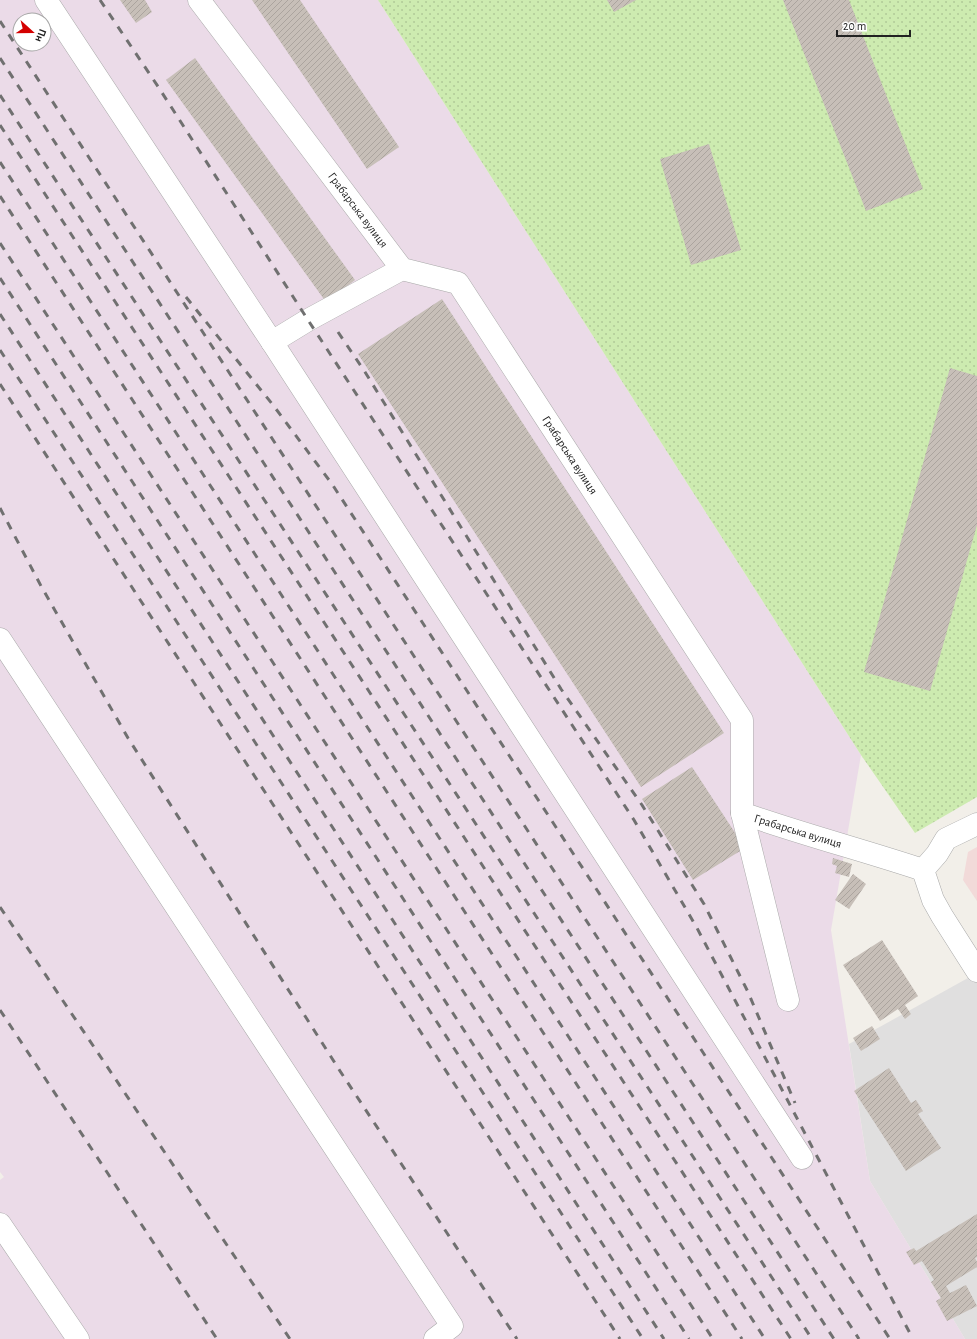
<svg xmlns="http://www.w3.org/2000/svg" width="977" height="1339" viewBox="0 0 977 1339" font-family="'Alegreya Sans',sans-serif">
<defs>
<pattern id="grass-dots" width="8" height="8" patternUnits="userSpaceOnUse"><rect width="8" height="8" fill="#cdebb0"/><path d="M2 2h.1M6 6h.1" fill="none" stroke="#b0c997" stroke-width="1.8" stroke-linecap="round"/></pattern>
<pattern id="building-hatch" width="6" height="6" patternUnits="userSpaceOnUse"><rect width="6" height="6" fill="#c7bfb8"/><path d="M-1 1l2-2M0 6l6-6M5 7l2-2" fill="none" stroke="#aba49e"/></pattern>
</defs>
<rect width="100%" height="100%" fill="#f2efe9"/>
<polygon fill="#e0dfdf" points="977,973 977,1339 965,1339 870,1181 849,1044"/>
<polygon fill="#f2dad9" points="977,847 977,901 963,880 968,852"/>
<path fill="#ebdbe8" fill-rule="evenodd" d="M0,0H378L861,755L831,930L870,1181L965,1339H0V1180L4,1177L0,1172ZM20,20H44V44H20Z"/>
<polygon fill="url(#grass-dots)" points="378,0 977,0 977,797 915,833 861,755"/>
<g fill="url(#building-hatch)">
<polygon points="120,0 145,0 152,12 136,23"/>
<polygon points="252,0 300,0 399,147 367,169"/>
<polygon points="607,0 636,0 614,12"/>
<polygon points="783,0 849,0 923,189 866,211"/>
<polygon points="195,58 355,280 326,302 166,80"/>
<polygon points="709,144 741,250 691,265 660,159"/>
<polygon points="442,299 724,733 641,787 358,354"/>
<polygon points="950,368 977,376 977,525 930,691 864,672"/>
<polygon points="692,767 745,848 693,880 642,799"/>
<polygon points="833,858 852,864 849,877 835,873 837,866 832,864"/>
<polygon points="853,874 866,884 849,909 835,900"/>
<polygon points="882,940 918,996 905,1005 911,1014 905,1019 898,1009 880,1021 843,965"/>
<polygon points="872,1026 880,1039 861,1051 853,1038"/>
<polygon points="889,1068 911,1103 916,1100 923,1111 918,1114 941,1148 906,1171 854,1091"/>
<polygon points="977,1214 977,1257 975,1258 977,1262 977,1267 946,1286 950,1293 966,1285 977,1306 947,1321 936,1301 941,1298 931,1282 934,1280 922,1261 914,1265 906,1252 914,1248 916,1251"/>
</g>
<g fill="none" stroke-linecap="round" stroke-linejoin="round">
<g stroke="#a9a9a9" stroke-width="23">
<g id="minor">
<polyline points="46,0 272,342 802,1158"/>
<path d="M199,0L402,269L458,283L742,720V813C801,834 863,850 923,870"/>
<polyline points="272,342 308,320 402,269"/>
<polyline points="0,639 452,1326 435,1339"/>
<polyline points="742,813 788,1000"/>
<polyline points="977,824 946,839 937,854 923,870 933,900 942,916 977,971"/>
<polyline points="0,1224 78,1339"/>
</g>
</g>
<use href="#minor" stroke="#fff" stroke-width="22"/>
<g stroke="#707070" stroke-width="3" stroke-dasharray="8 8" stroke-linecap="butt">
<polyline points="100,0 159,88 308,320 634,820 697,928 913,1339"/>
<polyline points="0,21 859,1339"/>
<polyline points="0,58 834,1339"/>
<polyline points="0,95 812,1339"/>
<polyline points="0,125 791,1339"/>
<polyline points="0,162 765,1339"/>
<polyline points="0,196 742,1339"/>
<polyline points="0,243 713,1339"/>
<polyline points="0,278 689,1339"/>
<polyline points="186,297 273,405 332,484 890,1339"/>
<polyline points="0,314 664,1339"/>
<polyline points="338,332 365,372 561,689 642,805 704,904 748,992 795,1103"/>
<polyline points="0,350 643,1339"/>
<polyline points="0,384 620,1339"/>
<polyline points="0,508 41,586 128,738 340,1071 517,1339"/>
<polyline points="0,907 290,1339"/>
<polyline points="0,1010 217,1339"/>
</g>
</g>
<g text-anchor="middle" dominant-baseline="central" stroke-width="4" stroke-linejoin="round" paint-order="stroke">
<g font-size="12" fill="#222" stroke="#fff">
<text transform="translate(358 210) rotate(53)">Грабарська вулиця</text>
<text transform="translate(570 455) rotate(57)">Грабарська вулиця</text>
<text transform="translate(798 831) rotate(17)">Грабарська вулиця</text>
</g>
</g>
<g transform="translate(32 32) rotate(111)"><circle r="19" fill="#ffffff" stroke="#a7a7a7"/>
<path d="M0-3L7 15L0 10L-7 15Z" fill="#d40000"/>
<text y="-6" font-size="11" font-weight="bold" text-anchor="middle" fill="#222222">Пн</text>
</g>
<path d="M837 30v6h73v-6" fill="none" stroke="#222222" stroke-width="2"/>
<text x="843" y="30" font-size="12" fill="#222222" stroke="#ffffff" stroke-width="3" paint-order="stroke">20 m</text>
</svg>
